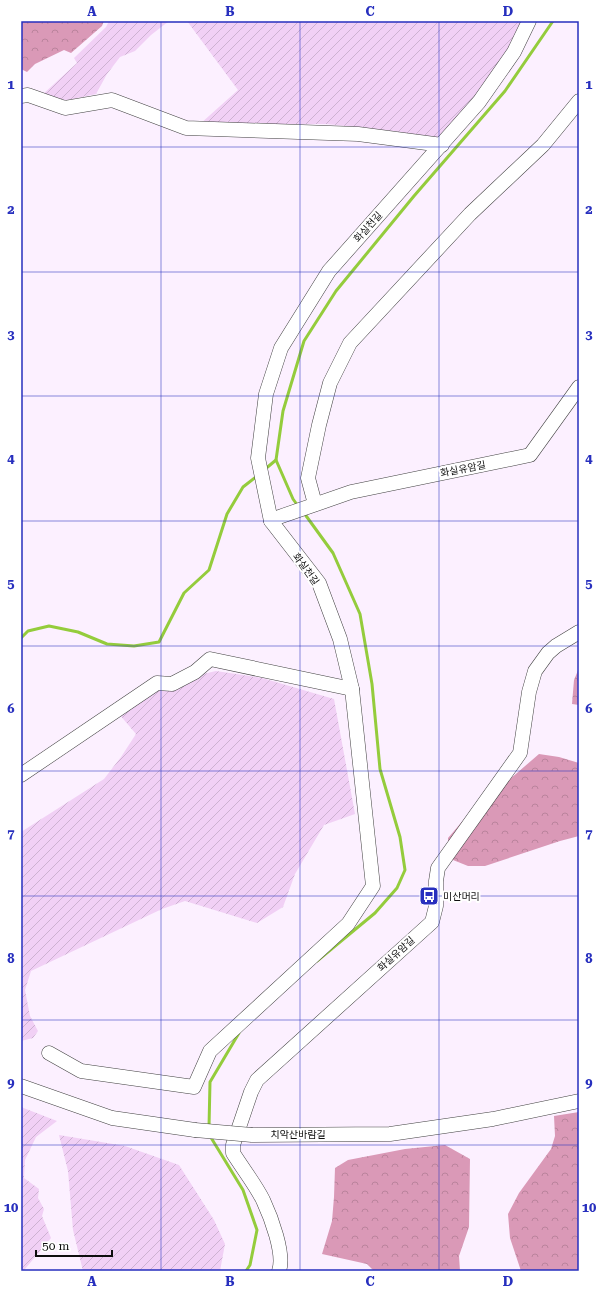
<svg xmlns="http://www.w3.org/2000/svg" width="600" height="1292" viewBox="0 0 600 1292" font-family="'Roboto Serif','Noto Sans KR',serif">
<defs>
<pattern id="farmland-furrows" width="10" height="10" patternUnits="userSpaceOnUse"><rect width="10" height="10" fill="#f1d0f5"/><path d="M-1 1l2-2M0 10L10 0M9 11l2-2" fill="none" stroke="#cdb1d1"/></pattern>
<pattern id="forest-crowns" width="20" height="18" patternUnits="userSpaceOnUse"><rect width="20" height="18" fill="#da99b7"/><path d="M2 6a3 3 0 1 1 6 0M12 15a3 3 0 1 1 6 0" fill="none" stroke="#ba839c"/></pattern>
</defs>
<rect width="100%" height="100%" fill="#fcf0ff"/>
<g fill="url(#farmland-furrows)">
<polygon points="109,21 169,21 151,35 135,51 120,57 107,74 96,94 68,100 46,99 42,95 77,63 74,58 106,27"/>
<polygon points="187,21 524,21 501,64 441,137 431,144 401,132 327,124 200,124 238,90"/>
<polygon points="216,671 262,678 334,699 355,814 324,825 295,874 283,907 257,923 185,901 162,909 31,971 25,990 30,1016 38,1031 33,1038 21,1041 21,832 104,779 121,757 136,734 119,714 156,688 199,675"/>
<polygon points="21,1107 57,1121 36,1137 25,1160 24,1178 39,1189 38,1198 44,1209 42,1216 51,1238 25,1269 24,1271 21,1271"/>
<polygon points="59,1135 125,1146 179,1165 214,1220 225,1244 220,1271 83,1271 73,1230 68,1171"/>
</g>
<g fill="url(#forest-crowns)">
<polygon points="21,21 104,21 102,26 71,53 64,50 35,64 27,72 21,69"/>
<polygon points="579,668 579,705 572,704 574,680"/>
<polygon points="539,754 559,757 579,763 579,836 560,841 485,866 468,866 448,858 448,838 466,817"/>
<polygon points="579,1112 579,1271 521,1271 510,1238 508,1214 519,1193 551,1149 555,1136 554,1116"/>
<polygon points="445,1145 470,1159 469,1227 459,1256 460,1271 374,1271 367,1264 322,1254 332,1221 334,1197 335,1168 348,1160 405,1149"/>
</g>
<g fill="none" stroke-linecap="round" stroke-linejoin="round">
<g stroke="#94cc3c" stroke-width="3">
<polyline points="264,470 276,460"/>
<polyline points="298,506 293,499 276,460 283,411 304,341 336,291 414,196 505,91 553,21"/>
<polyline points="304,513 333,553 360,614 372,684 380,769 400,837 405,870 397,888 375,913 317,961"/>
<polyline points="21,638 28,631 49,626 78,632 107,644 134,646 159,642 184,593 209,570 227,514 243,487 257,476"/>
<polyline points="209,1127 210,1082 239,1033"/>
<polyline points="210,1136 243,1190 257,1230 250,1265 246,1271"/>
</g>
<g stroke="#414141" stroke-width="15">
<g id="minor">
<polyline points="21,96 28,95 65,108 112,100 186,128 358,134 442,145"/>
<polyline points="315,504 308,478 319,425 330,383 350,343 470,214 543,145 579,101"/>
<polyline points="271,521 279,517 351,492 530,455 579,387"/>
<polyline points="21,775 157,683 172,684 195,672 210,659 352,689"/>
<polyline points="49,1053 81,1071 194,1087 210,1051 348,924 373,886 352,689 340,639 319,583 271,521 258,458 266,394 281,348 329,271 479,102 514,52 529,21"/>
<polyline points="21,1086 112,1118 195,1130"/>
<polyline points="252,1135 390,1134 493,1119 579,1101"/>
<path d="M279,1271C285,1254 271,1217 263,1200C255,1184 243,1169 233,1153V1145L251,1092L257,1080L432,922L436,906V881L438,868L520,753L529,692L535,671L548,653L556,646L579,632"/>
</g>
</g>
<use href="#minor" stroke="#fff" stroke-width="14"/>
<g stroke="#414141" stroke-width="15" stroke-linecap="butt">
<polyline id="minor-bridge" points="195,1130 252,1135"/>
</g>
<use href="#minor-bridge" stroke="#fff" stroke-width="14"/>
</g>
<path fill="none" stroke="#272fbe" stroke-width="1" stroke-opacity="0.55" d="M161,21V1271M300,21V1271M439,21V1271M21,147H579M21,272H579M21,396H579M21,521H579M21,646H579M21,771H579M21,896H579M21,1020H579M21,1145H579"/>
<defs>
<g id="bus-square" transform="scale(1)"><rect x="-9" y="-9" width="18" height="18" rx="4" fill="#272fbe" stroke="#fff"/><path d="M-5-6H5V4H4V6H2V4H-2V6H-4V4H-5ZM-3.5-4V0h7V-4ZM-3.5 1.2v1.5H-2V1.2ZM2 1.2v1.5H3.5V1.2Z" fill="#fff"/></g>
</defs>
<g fill-rule="evenodd">
<use href="#bus-square" x="429" y="896"/>
</g>
<g text-anchor="middle" dominant-baseline="central" stroke-width="4" stroke-linejoin="round" paint-order="stroke">
<g font-size="10" fill="#0e0e0e" stroke="#fff">
<text transform="translate(368 227) rotate(-48)">화실천길</text>
<text transform="translate(463 469) rotate(-11)">화실유암길</text>
<text transform="translate(306 569) rotate(54)">화실천길</text>
<text transform="translate(396 954) rotate(-42)">화실유암길</text>
<text x="298" y="1134">치악산바람길</text>
</g>
<g font-size="10" fill="#0e0e0e" stroke="#fff" text-anchor="start">
<text x="443" y="896">미산머리</text>
</g>
</g>
<rect width="600" height="1292" fill="none" stroke="#ffffff" stroke-width="44"/>
<path d="M36 1250v6h76v-6" fill="none" stroke="#0e0e0e" stroke-width="2"/>
<text x="42" y="1250" font-size="12" fill="#0e0e0e" stroke="#ffffff" stroke-width="3" paint-order="stroke">50 m</text>
<rect x="22" y="22" width="556" height="1248" fill="none" stroke="#272fbe" stroke-width="1.5"/>
<g font-size="13" text-anchor="middle" font-weight="bold" fill="#272fbe">
<text x="92" y="16">A</text>
<text x="230" y="16">B</text>
<text x="370" y="16">C</text>
<text x="508" y="16">D</text>
<text x="11" y="89">1</text>
<text x="589" y="89">1</text>
<text x="11" y="214">2</text>
<text x="589" y="214">2</text>
<text x="11" y="339">3</text>
<text x="589" y="339">3</text>
<text x="11" y="463">4</text>
<text x="589" y="463">4</text>
<text x="11" y="588">5</text>
<text x="589" y="588">5</text>
<text x="11" y="713">6</text>
<text x="589" y="713">6</text>
<text x="11" y="838">7</text>
<text x="589" y="838">7</text>
<text x="11" y="963">8</text>
<text x="589" y="963">8</text>
<text x="11" y="1087">9</text>
<text x="589" y="1087">9</text>
<text x="11" y="1212">10</text>
<text x="589" y="1212">10</text>
<text x="92" y="1286">A</text>
<text x="230" y="1286">B</text>
<text x="370" y="1286">C</text>
<text x="508" y="1286">D</text>
</g>
</svg>
